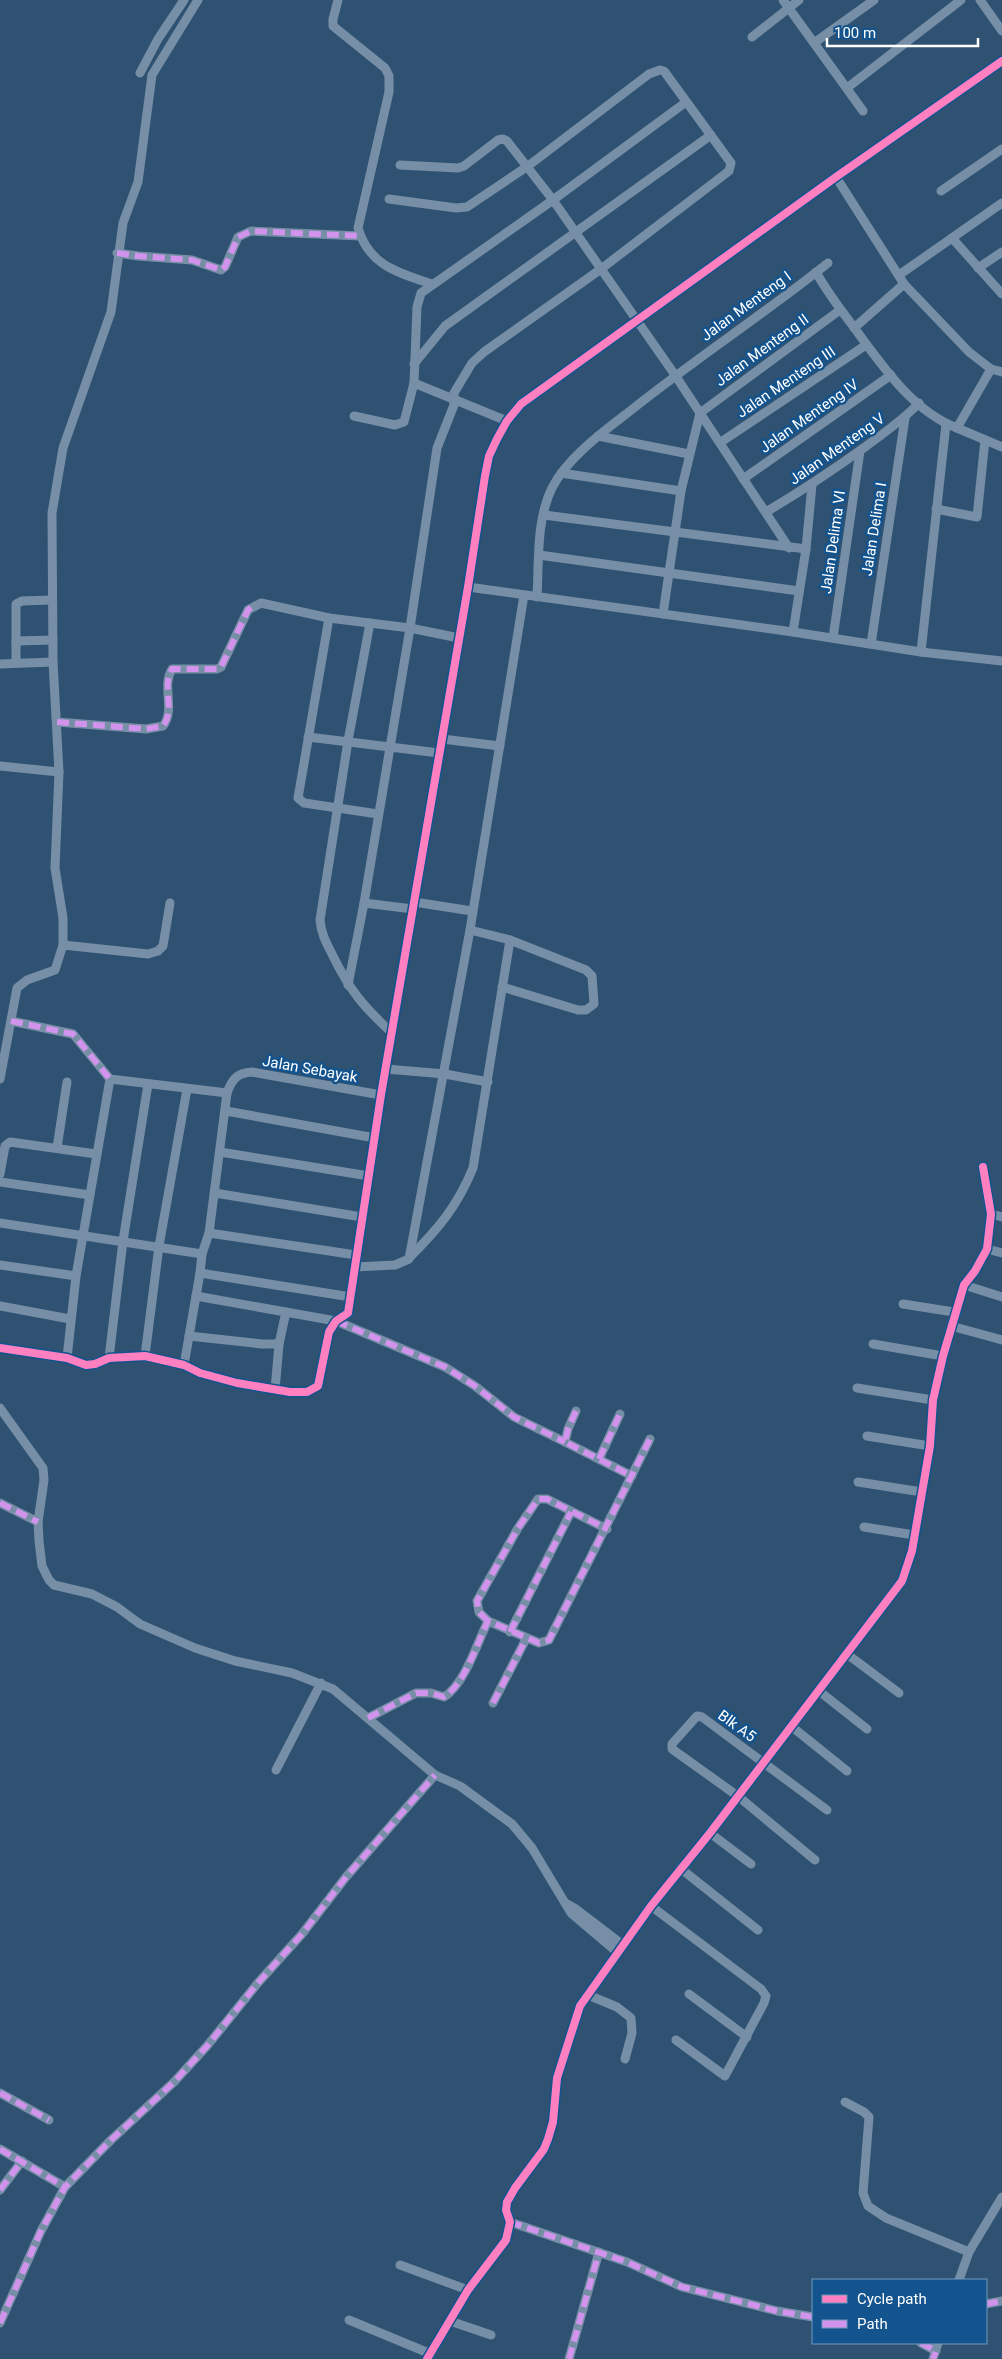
<svg xmlns="http://www.w3.org/2000/svg" width="1002" height="2359" viewBox="0 0 1002 2359" font-family="Roboto,sans-serif">
<rect width="100%" height="100%" fill="#2f5272"/>
<g fill="none" stroke-linecap="round" stroke-linejoin="round">
<g stroke="#768fa6" stroke-width="9">
<path d="M338,0L333,19V26L385,68L389,76V92L358,228C369,266 399,273 432,284"/>
<polyline points="783,0 863,111"/>
<polyline points="980,0 1002,31"/>
<polyline points="752,37 799,0"/>
<polyline points="814,43 874,0"/>
<polyline points="140,73 158,39 184,0"/>
<polyline points="847,88 961,0"/>
<polyline points="400,165 458,168 464,166 498,140 503,139 507,141 553,200 675,375 789,548"/>
<polyline points="836,177 904,284 969,352 991,369 1002,372"/>
<polyline points="941,191 1002,149"/>
<polyline points="952,238 1002,203"/>
<polyline points="117,253 138,256 192,260 221,270 225,267 238,237 251,231 360,236"/>
<polyline points="978,268 1002,252"/>
<path d="M816,272C827,292 840,309 853,326C881,364 912,411 957,428L991,369"/>
<polyline points="899,275 952,238 1002,294"/>
<polyline points="854,328 904,284"/>
<polyline points="414,364 445,326 711,135"/>
<polyline points="414,383 507,421"/>
<polyline points="354,416 395,425 404,422 414,383 417,307 421,293 553,200 686,102"/>
<polyline points="957,428 1002,447"/>
<polyline points="598,436 689,454"/>
<polyline points="721,442 866,345"/>
<polyline points="561,473 681,491"/>
<polyline points="743,479 891,375"/>
<polyline points="936,509 977,517 985,440"/>
<path d="M766,512C800,492 833,470 865,447C884,433 903,420 919,403"/>
<polyline points="544,515 806,549"/>
<polyline points="539,555 799,591"/>
<polyline points="468,587 793,632 921,652 946,424"/>
<path d="M537,597C539,562 536,520 552,488C567,458 604,431 630,411C695,359 764,314 828,263"/>
<polyline points="663,614 681,491 700,413 840,310"/>
<polyline points="329,618 298,798 304,803 378,814"/>
<path d="M370,623L348,741L320,920C321,934 327,944 333,956C350,991 364,1007 392,1033"/>
<polyline points="793,632 806,549 812,485"/>
<polyline points="833,638 860,451"/>
<polyline points="16,641 53,640"/>
<polyline points="871,644 905,418"/>
<polyline points="921,652 1002,661"/>
<polyline points="16,663 16,604 22,601 52,600"/>
<polyline points="0,664 53,662"/>
<path d="M57,722L146,729L163,726C176,709 161,687 172,669H217L221,667L248,610L261,603L329,618L410,628L459,638"/>
<polyline points="308,737 439,753"/>
<polyline points="442,739 500,746"/>
<polyline points="0,766 59,772"/>
<polyline points="414,902 472,911"/>
<polyline points="364,903 413,909"/>
<polyline points="470,930 510,940 586,970 592,976 594,1004 586,1010 578,1010 502,987"/>
<polyline points="63,945 148,954 158,951 163,946 170,903"/>
<polyline points="348,985 364,903 410,628 437,448 454,405 454,393 472,363 484,352 601,269 729,171 731,163 664,71 660,70 649,74 528,166 467,207 456,208 389,199"/>
<polyline points="11,1021 73,1034 110,1079 227,1093"/>
<polyline points="386,1069 445,1074 488,1082"/>
<polyline points="0,1079 17,988 27,980 55,970 63,945 63,918 55,868 59,772 53,662 52,513 63,448 111,312 123,223 138,182 152,75 198,0"/>
<polyline points="226,1111 375,1138"/>
<polyline points="57,1148 67,1082"/>
<polyline points="220,1152 369,1176"/>
<polyline points="0,1174 5,1146 10,1142 96,1154"/>
<polyline points="0,1182 90,1195"/>
<polyline points="215,1193 362,1217"/>
<polyline points="991,1214 1002,1217"/>
<polyline points="0,1223 202,1254"/>
<polyline points="209,1233 356,1255"/>
<polyline points="987,1249 1002,1253"/>
<path d="M409,1258C438,1229 457,1207 473,1168L510,940"/>
<polyline points="0,1265 76,1276"/>
<polyline points="355,1267 395,1265 409,1259 470,930 524,595"/>
<polyline points="964,1285 1002,1297"/>
<polyline points="196,1296 336,1321 445,1367 475,1386 514,1417 565,1442"/>
<path d="M351,1297L200,1273L202,1254L209,1233L227,1093C232,1079 237,1073 252,1072L381,1095"/>
<polyline points="903,1304 954,1312"/>
<polyline points="0,1306 70,1319"/>
<polyline points="951,1326 1002,1340"/>
<polyline points="189,1336 262,1344 279,1344"/>
<polyline points="873,1344 943,1356"/>
<polyline points="0,1348 67,1358 86,1365 95,1364 109,1358 145,1356 184,1365 200,1373 237,1383 290,1392 307,1392 318,1386 329,1332 336,1321 348,1313 381,1095 468,587 485,476 489,456 497,439 507,421 521,404 836,177 1002,61"/>
<polyline points="145,1356 159,1246 187,1089"/>
<polyline points="67,1358 76,1276 110,1079"/>
<polyline points="109,1358 123,1241 148,1084"/>
<polyline points="184,1365 200,1273"/>
<polyline points="857,1388 933,1400"/>
<polyline points="275,1390 279,1344 286,1312"/>
<polyline points="0,1408 43,1468 44,1480 38,1522 39,1541 42,1566 49,1580 54,1585 92,1594 117,1607 140,1624 195,1648 235,1661 292,1673 333,1689 435,1775 460,1786 512,1824 532,1848 571,1913 617,1952"/>
<polyline points="576,1411 568,1429 565,1442 632,1476"/>
<polyline points="867,1436 930,1446"/>
<polyline points="599,1459 620,1414"/>
<polyline points="858,1482 922,1492"/>
<polyline points="0,1503 38,1522"/>
<polyline points="864,1527 914,1535"/>
<polyline points="488,1621 479,1612 477,1601 518,1528 538,1499 547,1499 607,1529"/>
<polyline points="510,1632 571,1512"/>
<polyline points="847,1654 899,1693"/>
<polyline points="819,1691 867,1729"/>
<polyline points="493,1703 526,1639"/>
<path d="M368,1718L416,1693H431L444,1697C465,1684 477,1643 488,1621L539,1643L549,1640L650,1439"/>
<polyline points="791,1726 847,1771"/>
<polyline points="276,1770 321,1683"/>
<polyline points="710,1833 751,1864"/>
<polyline points="815,1860 739,1797 672,1749 672,1744 697,1716 702,1717 827,1810"/>
<polyline points="680,1868 758,1930"/>
<polyline points="567,1904 576,1909 623,1945"/>
<polyline points="651,1906 761,1989 766,1996 764,2003 725,2076 676,2040"/>
<polyline points="689,1994 747,2037"/>
<polyline points="588,1995 617,2007 631,2018 632,2033 625,2059"/>
<polyline points="0,2093 49,2120"/>
<polyline points="845,2102 864,2112 869,2117 863,2193 868,2206 886,2218 969,2252"/>
<polyline points="0,2149 65,2187"/>
<polyline points="0,2190 22,2161"/>
<polyline points="510,2222 627,2262 682,2287 777,2311 813,2317"/>
<polyline points="400,2265 468,2290"/>
<polyline points="959,2280 969,2252 1002,2197"/>
<polyline points="986,2304 1002,2301"/>
<polyline points="349,2320 431,2354"/>
<polyline points="450,2321 491,2335"/>
<polyline points="0,2323 41,2231 65,2187 111,2140 174,2082 207,2046 257,1984 302,1934 346,1877 435,1775"/>
<polyline points="921,2343 936,2351"/>
<polyline points="427,2359 468,2290 506,2240 510,2222 506,2210 507,2202 515,2188 544,2149 548,2139 553,2122 557,2078 580,2006 651,1906 710,1833 902,1581 912,1551 930,1446 933,1400 943,1356 964,1285 975,1271 987,1249 991,1214 983,1167"/>
<polyline points="569,2359 599,2252"/>
<polyline points="933,2359 938,2343"/>
</g>
<g stroke="#d193ec" stroke-width="6" stroke-dasharray="12 6" stroke-linecap="butt">
<polyline points="117,253 138,256 192,260 221,270 225,267 238,237 251,231 360,236"/>
<path d="M57,722L146,729L163,726C176,709 161,687 172,669H217L221,667L248,610L254,605"/>
<polyline points="11,1021 73,1034 110,1079"/>
<polyline points="336,1321 445,1367 475,1386 514,1417 565,1442"/>
<polyline points="576,1411 568,1429 565,1442 632,1476"/>
<polyline points="599,1459 620,1414"/>
<polyline points="0,1503 38,1522"/>
<polyline points="488,1621 479,1612 477,1601 518,1528 538,1499 547,1499 607,1529"/>
<polyline points="510,1632 571,1512"/>
<polyline points="493,1703 526,1639"/>
<path d="M368,1718L416,1693H431L444,1697C465,1684 477,1643 488,1621L539,1643L549,1640L650,1439"/>
<polyline points="0,2093 49,2120"/>
<polyline points="0,2149 65,2187"/>
<polyline points="0,2190 22,2161"/>
<polyline points="510,2222 627,2262 682,2287 777,2311 813,2317"/>
<polyline points="986,2304 1002,2301"/>
<polyline points="0,2323 41,2231 65,2187 111,2140 174,2082 207,2046 257,1984 302,1934 346,1877 435,1775"/>
<polyline points="921,2343 936,2351 933,2359"/>
<polyline points="569,2359 599,2252"/>
</g>
<g stroke="#13538e" stroke-width="11">
<g id="cycleway">
<polyline points="0,1348 67,1358 86,1365 95,1364 109,1358 145,1356 184,1365 200,1373 237,1383 290,1392 307,1392 318,1386 329,1332 336,1321 348,1313 381,1095 468,587 485,476 489,456 497,439 507,421 521,404 836,177 1002,61"/>
<polyline points="427,2359 468,2290 506,2240 510,2222 506,2210 507,2202 515,2188 544,2149 548,2139 553,2122 557,2078 580,2006 651,1906 710,1833 902,1581 912,1551 930,1446 933,1400 943,1356 964,1285 975,1271 987,1249 991,1214 983,1167"/>
</g>
</g>
<use href="#cycleway" stroke="#ff80c0" stroke-width="8"/>
</g>
<g text-anchor="middle" dominant-baseline="central" stroke-width="5" stroke-linejoin="round" paint-order="stroke">
<g font-size="15" fill="#fff" stroke="#13538e">
<text transform="translate(746 306) rotate(-36)">Jalan Menteng I</text>
<text transform="translate(762 350) rotate(-36)">Jalan Menteng II</text>
<text transform="translate(786 382) rotate(-34)">Jalan Menteng III</text>
<text transform="translate(809 416) rotate(-35)">Jalan Menteng IV</text>
<text transform="translate(837 449) rotate(-35)">Jalan Menteng V</text>
<text transform="translate(874 529) rotate(-81)">Jalan Delima I</text>
<text transform="translate(833 542) rotate(-82)">Jalan Delima VI</text>
<text transform="translate(310 1069) rotate(10)">Jalan Sebayak</text>
<text transform="translate(737 1726) rotate(36)">Blk A5</text>
</g>
</g>
<rect x="812" y="2279" width="175" height="65" fill="#13538e" stroke="#7198bb"/>
<rect x="822" y="2295" width="25" height="8" fill="#ff80c0" stroke="#7198bb"/>
<text x="857" y="2304" font-size="15" fill="#ffffff">Cycle path</text>
<rect x="822" y="2320" width="25" height="8" fill="#d193ec" stroke="#7198bb"/>
<text x="857" y="2329" font-size="15" fill="#ffffff">Path</text>
<path d="M827 38v8h151v-8" fill="none" stroke="#ffffff" stroke-width="2.5"/>
<text x="834" y="38" font-size="15" fill="#ffffff" stroke="#13538e" stroke-width="4" paint-order="stroke">100 m</text>
</svg>
